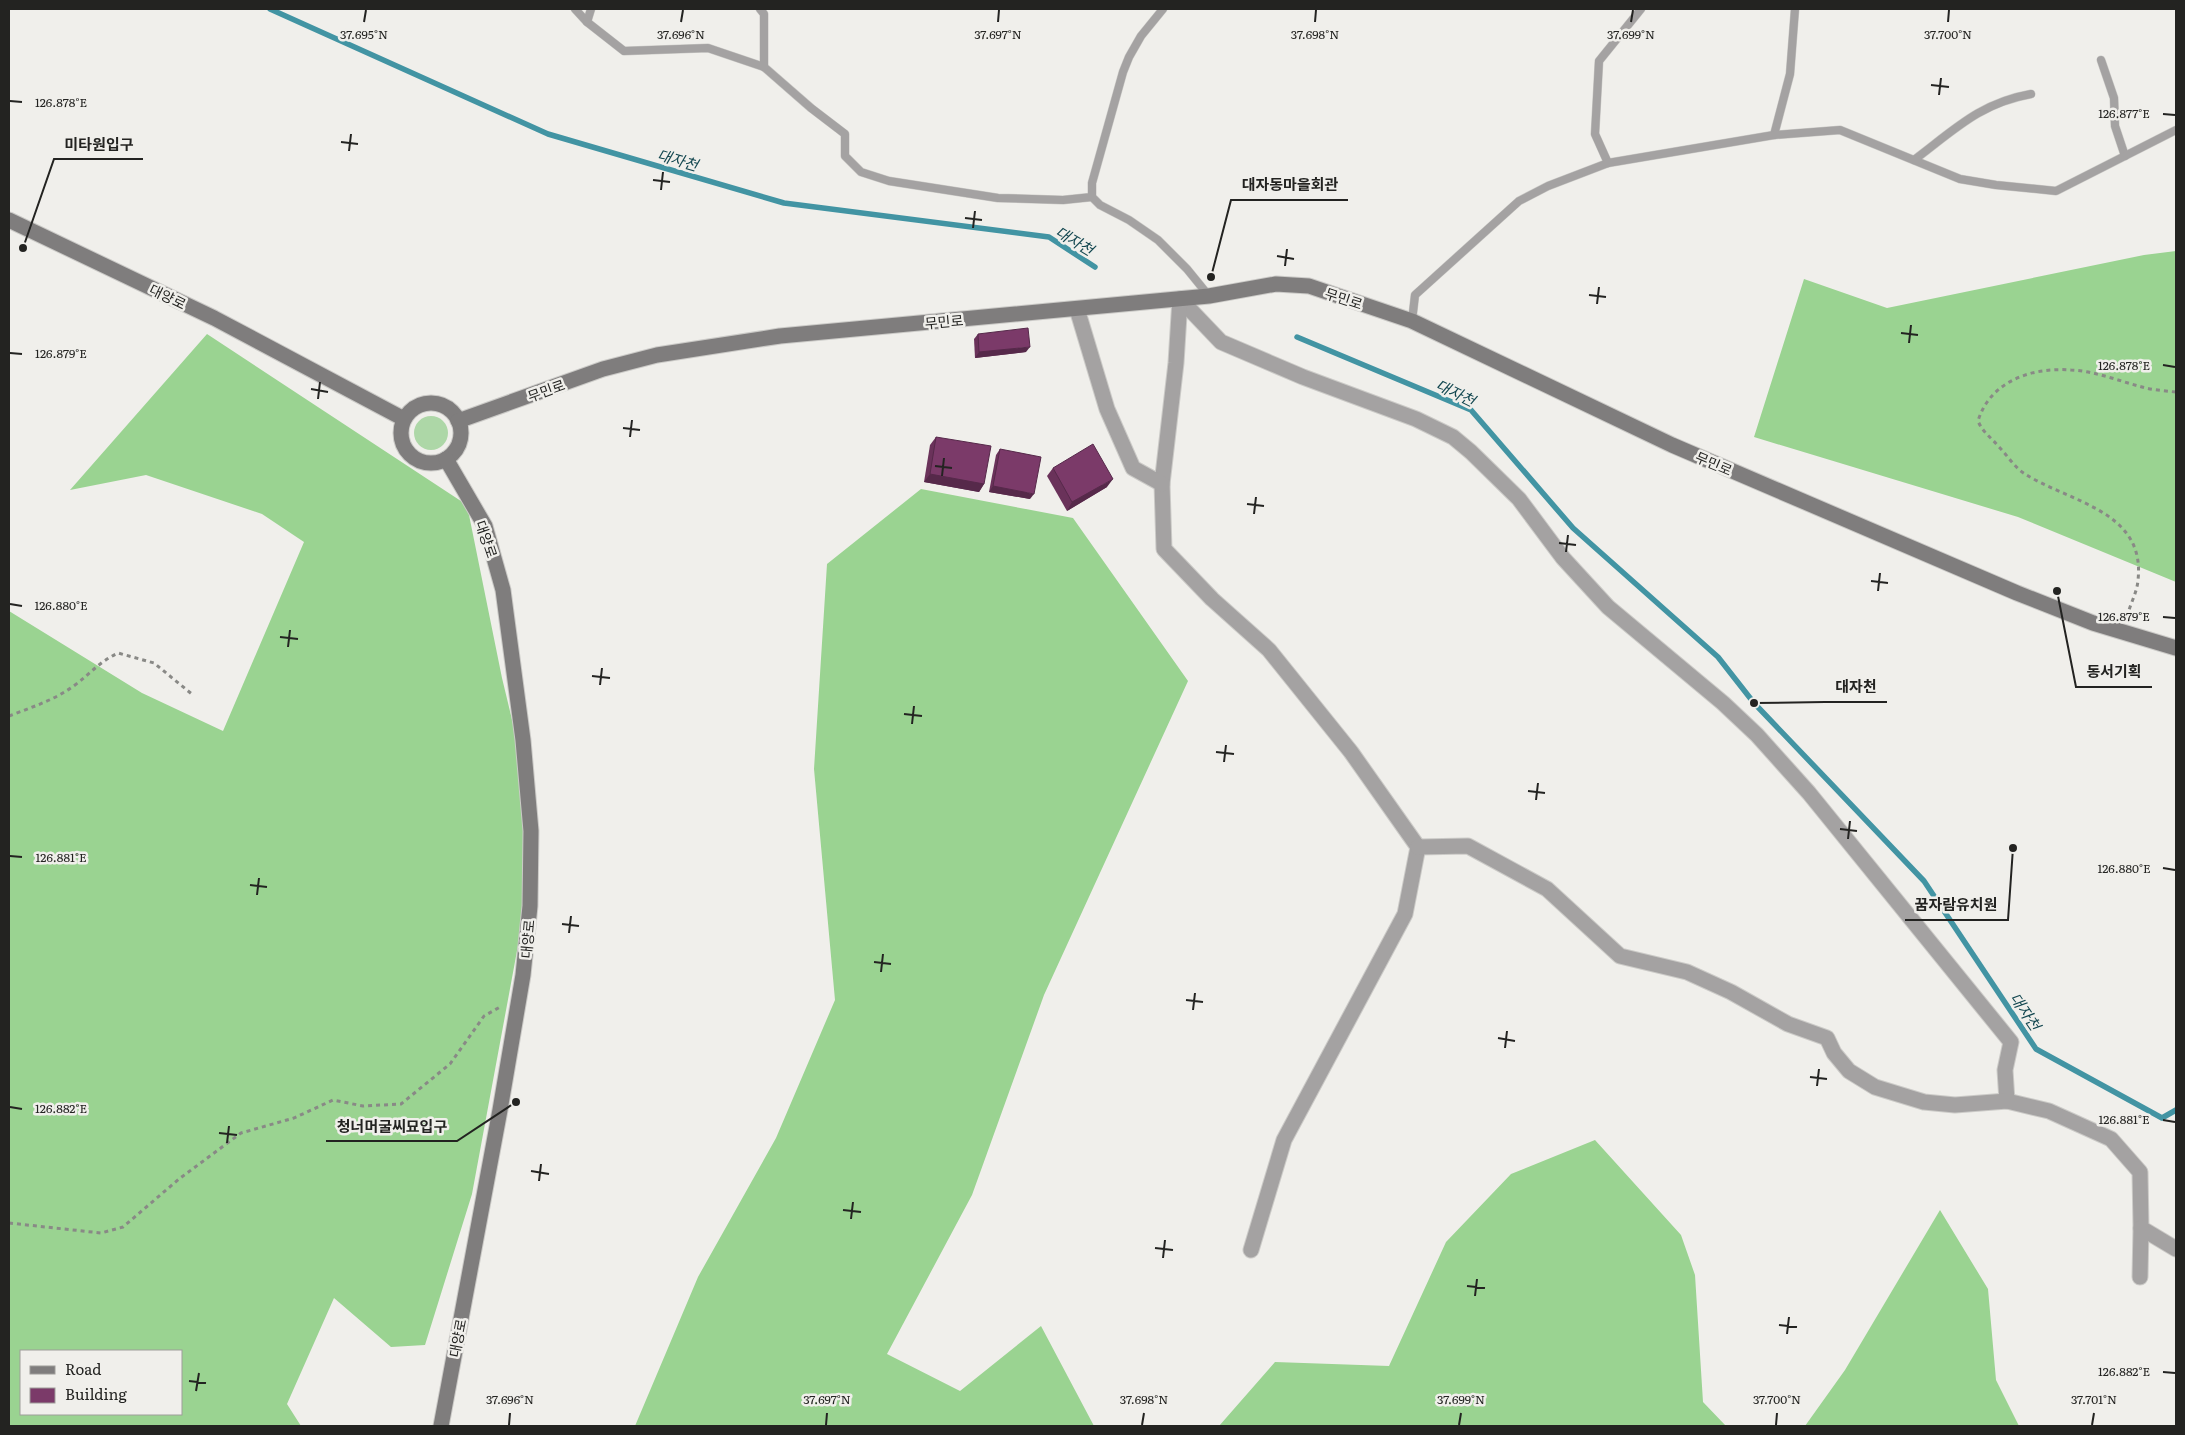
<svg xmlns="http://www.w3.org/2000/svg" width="2185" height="1435" viewBox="0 0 2185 1435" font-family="Literata,'Noto Sans KR',serif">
<rect width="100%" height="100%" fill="#f0efeb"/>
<circle fill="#add7a7" cx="431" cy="433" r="17"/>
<g fill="#9ad391" fill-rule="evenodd">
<polygon points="2176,251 2176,582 2018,517 1754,437 1804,279 1887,308 2144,255"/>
<path d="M207,334L467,505L502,678L539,832L472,1194L425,1345L391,1347L334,1298L287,1404L301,1426H9V611L142,693L223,731L304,542L262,514L146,475L70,490ZM21,1351H181V1414H21Z"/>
<polygon points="921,489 1073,518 1188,681 1044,995 972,1195 887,1354 960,1391 1041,1326 1094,1426 635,1426 698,1277 776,1138 835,1000 814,769 827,564"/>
<polygon points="1595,1140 1681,1235 1695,1275 1703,1402 1726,1426 1219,1426 1275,1362 1389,1366 1446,1242 1511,1174"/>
<polygon points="1940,1210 1988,1289 1996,1380 2019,1426 1805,1426 1845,1370"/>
</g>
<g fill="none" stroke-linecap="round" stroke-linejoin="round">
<g stroke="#4294a3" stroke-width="5.5">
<polyline points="270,9 548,134 784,203 1049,237 1095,267"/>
<polyline points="1297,337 1471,410 1573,528 1718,657 1754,703 1924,881 2036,1049 2162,1118 2176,1110"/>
</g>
<g stroke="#cbcac7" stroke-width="9">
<g id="lane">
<polyline points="575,9 587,22 624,51 708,48 764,67 811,108 845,134 845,156 861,172 889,181 998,198 1063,200 1092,197"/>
<polyline points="760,9 764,14 764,67"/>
<polyline points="1163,9 1141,36 1129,57 1123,72 1092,183 1092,197 1100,205 1129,220 1158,240 1187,269 1209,296"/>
<polyline points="587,22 591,9"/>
<polyline points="2101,60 2114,98 2115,126 2125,156"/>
<polyline points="1774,135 1790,74 1795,9"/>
<path d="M1914,160C1954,130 1980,103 2031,94"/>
<polyline points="1608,163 1595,134 1599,61 1641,9"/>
<polyline points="1412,321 1415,295 1519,201 1548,186 1608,163 1774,135 1840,130 1960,179 1996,185 2056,191 2176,130"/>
</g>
</g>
<g stroke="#cbcac7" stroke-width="17">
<g id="street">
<polyline points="1180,299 1221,342 1303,377 1416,419 1453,437 1471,452 1519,499 1563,558 1608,607 1723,703 1757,735 1809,793 2011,1042 2005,1070 2007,1101"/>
<polyline points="1180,299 1176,363 1162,484 1164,549 1212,599 1269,650 1351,752 1418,847 1405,914 1284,1140 1251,1250"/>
<polyline points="1077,309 1107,409 1133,468 1162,484"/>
<polyline points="1418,847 1468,846 1547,889 1620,956 1687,972 1731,992 1788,1024 1827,1038 1834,1053 1849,1071 1875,1087 1924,1102 1955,1105 2007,1101 2049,1111 2111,1139 2140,1172 2141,1228 2176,1249"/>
<polyline points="2140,1277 2141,1228"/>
</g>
</g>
<g stroke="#cbcac7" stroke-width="17">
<g id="secondary">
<polyline points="9,220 214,318 404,419"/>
<circle cx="431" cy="433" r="30"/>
<polyline points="458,421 603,369 657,355 780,336 1209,296 1276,284 1309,286 1412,321 1672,445 2017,593 2093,623 2176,648"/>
<polyline points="441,1426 500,1110 523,975 530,906 531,831 523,740 503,590 485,526 446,459"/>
</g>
</g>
<g stroke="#898986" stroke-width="3" stroke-dasharray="4 4" stroke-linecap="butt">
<path d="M2127,617C2130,604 2137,593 2138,580C2146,509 2066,502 2022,472C2013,465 2007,455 1999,447C1991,437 1983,433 1978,421C1990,381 2032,367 2071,370C2095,371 2119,381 2142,387C2153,390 2165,391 2176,392"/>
<path d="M9,716C32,707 55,700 75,685C91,673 99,662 118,653L154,663L193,695"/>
<polyline points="9,1223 101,1233 123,1227 179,1179 241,1133 294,1118 333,1100 363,1106 401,1104 450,1064 484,1016 500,1007"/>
</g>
<use href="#lane" stroke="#a4a2a2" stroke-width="8"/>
<use href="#street" stroke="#a4a2a2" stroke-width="15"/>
<use href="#secondary" stroke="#7f7d7d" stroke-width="15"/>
</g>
<g fill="#6a325a">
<polygon points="978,334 1026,352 975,358 974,339"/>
<polygon points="936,437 984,484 979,492 924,482 930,445"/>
<polygon points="1000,449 1030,499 989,492 996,455"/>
<polygon points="1053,468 1107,487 1067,511 1047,476"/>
</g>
<g fill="#56294a">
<polygon points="1030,347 1026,352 975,358 979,352"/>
<polygon points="930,474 984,484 979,492 924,482"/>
<polygon points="1113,479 1107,487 1067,511 1072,502"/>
<polygon points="993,486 1034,494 1030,499 989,492"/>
</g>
<g fill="#7b3a69" stroke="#56294a">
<polygon points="1028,328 1030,347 979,352 978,334"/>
<polygon points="936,437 991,446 984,484 930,474"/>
<polygon points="1093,444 1113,479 1072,502 1053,468"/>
<polygon points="1000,449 1041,457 1034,494 993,486"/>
</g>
<path fill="none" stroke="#232321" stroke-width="2" d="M364,22L366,10M681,22L683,10M998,22L999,10M1315,22L1316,10M1631,22L1633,10M1948,22L1949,10M1931,85L1949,87M1939,95L1941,78M10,101L22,102M2163,114L2175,115M341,142L358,144M349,151L351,134M653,180L670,182M661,190L663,172M965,218L982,220M973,228L975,211M1277,256L1294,259M1285,266L1287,249M1589,295L1606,297M1597,304L1599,287M1901,333L1918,335M1909,343L1911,325M10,353L22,354M2163,365L2175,367M311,389L328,392M318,399L320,382M623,428L640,430M630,437L632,420M935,466L952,468M942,476L944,458M1247,504L1264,506M1254,514L1256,497M1559,543L1576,545M1566,552L1568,535M1871,581L1888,583M1878,591L1880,573M10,604L22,606M2163,617L2175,618M280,637L298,639M288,647L290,630M592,676L610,678M600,685L602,668M904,714L922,716M912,724L914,706M1216,752L1234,754M1224,762L1226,745M1528,791L1545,793M1536,800L1538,783M1840,829L1857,831M1848,839L1850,821M10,856L22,857M2163,868L2175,870M250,885L267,887M257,895L259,878M562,924L579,926M569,933L571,916M874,962L891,964M881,972L883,954M1186,1000L1203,1002M1193,1010L1195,993M1498,1038L1515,1041M1505,1048L1507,1031M1810,1077L1827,1079M1817,1086L1819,1069M10,1107L22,1109M2163,1120L2175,1122M219,1133L237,1135M227,1143L229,1126M531,1171L549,1174M539,1181L541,1164M843,1210L861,1212M851,1219L853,1202M1155,1248L1173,1250M1163,1258L1165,1240M1467,1286L1485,1288M1475,1296L1477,1279M1779,1325L1797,1327M1787,1334L1789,1317M2163,1372L2175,1373M189,1381L206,1383M196,1391L199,1373M509,1425L510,1413M826,1425L827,1413M1142,1425L1144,1413M1459,1425L1461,1413M1776,1425L1777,1413M2092,1425L2094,1413"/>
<g text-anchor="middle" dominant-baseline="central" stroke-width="5" stroke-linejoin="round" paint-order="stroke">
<g font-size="14" fill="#232321" stroke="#f0efeb">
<text transform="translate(168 296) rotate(26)">대양로</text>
<text transform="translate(1344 298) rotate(18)">무민로</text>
<text transform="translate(944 321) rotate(-5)">무민로</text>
<text transform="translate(546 390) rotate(-20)">무민로</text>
<text transform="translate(1714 463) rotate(23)">무민로</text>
<text transform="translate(487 539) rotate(71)">대양로</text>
<text transform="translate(527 939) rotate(-85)">대양로</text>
<text transform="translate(457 1338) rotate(-79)">대양로</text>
</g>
<g font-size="15" font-style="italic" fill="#134750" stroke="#f0efeb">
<text transform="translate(678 159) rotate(16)">대자천</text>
<text transform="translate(1075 240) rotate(31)">대자천</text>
<text transform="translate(1456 392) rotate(26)">대자천</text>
<text transform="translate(2026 1011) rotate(56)">대자천</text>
</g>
</g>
<g font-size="12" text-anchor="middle" fill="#232321" stroke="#f0efeb" stroke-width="5" stroke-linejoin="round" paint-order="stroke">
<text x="364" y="39">37.695°N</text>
<text x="681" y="39">37.696°N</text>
<text x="998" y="39">37.697°N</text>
<text x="1315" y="39">37.698°N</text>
<text x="1631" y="39">37.699°N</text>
<text x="1948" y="39">37.700°N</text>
<text x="61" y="107">126.878°E</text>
<text x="2124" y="118">126.877°E</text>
<text x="61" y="358">126.879°E</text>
<text x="2124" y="370">126.878°E</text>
<text x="61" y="610">126.880°E</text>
<text x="2124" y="621">126.879°E</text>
<text x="61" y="862">126.881°E</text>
<text x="2124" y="873">126.880°E</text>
<text x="61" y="1113">126.882°E</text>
<text x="2124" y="1124">126.881°E</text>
<text x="2124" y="1376">126.882°E</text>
<text x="510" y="1404">37.696°N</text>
<text x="827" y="1404">37.697°N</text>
<text x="1144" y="1404">37.698°N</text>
<text x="1461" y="1404">37.699°N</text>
<text x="1777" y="1404">37.700°N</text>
<text x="2094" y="1404">37.701°N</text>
</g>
<path fill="none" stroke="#232321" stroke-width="2" d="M23 248L54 159H143M1211 277L1231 200H1348M2057 591L2076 687H2152M1754 703L1825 702H1887M2013 848L2008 920H1905M516 1102L457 1141H326"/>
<g fill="#232321" stroke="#f0efeb" stroke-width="2">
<circle cx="23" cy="248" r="5"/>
<circle cx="1211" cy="277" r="5"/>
<circle cx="2057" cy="591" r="5"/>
<circle cx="1754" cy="703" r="5"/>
<circle cx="2013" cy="848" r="5"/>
<circle cx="516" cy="1102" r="5"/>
</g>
<g font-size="15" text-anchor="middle" font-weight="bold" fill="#232321" stroke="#f0efeb" stroke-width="5" stroke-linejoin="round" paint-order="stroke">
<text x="99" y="150">미타원입구</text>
<text x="1290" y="190">대자동마을회관</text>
<text x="2114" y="677">동서기획</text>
<text x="1856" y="692">대자천</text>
<text x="1956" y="910">꿈자람유치원</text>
<text x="392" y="1132">청너머굴씨묘입구</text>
</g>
<rect width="2185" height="1435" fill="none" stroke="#232321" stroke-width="20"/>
<rect x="20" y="1350" width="162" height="65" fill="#f0efeb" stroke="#9e9d9a"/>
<rect x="30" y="1366" width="25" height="8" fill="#7f7d7d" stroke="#9e9d9a"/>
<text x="65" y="1375" font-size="15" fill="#232321">Road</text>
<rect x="30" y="1388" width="25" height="15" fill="#7b3a69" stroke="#9e9d9a"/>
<text x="65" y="1400" font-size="15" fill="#232321">Building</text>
</svg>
